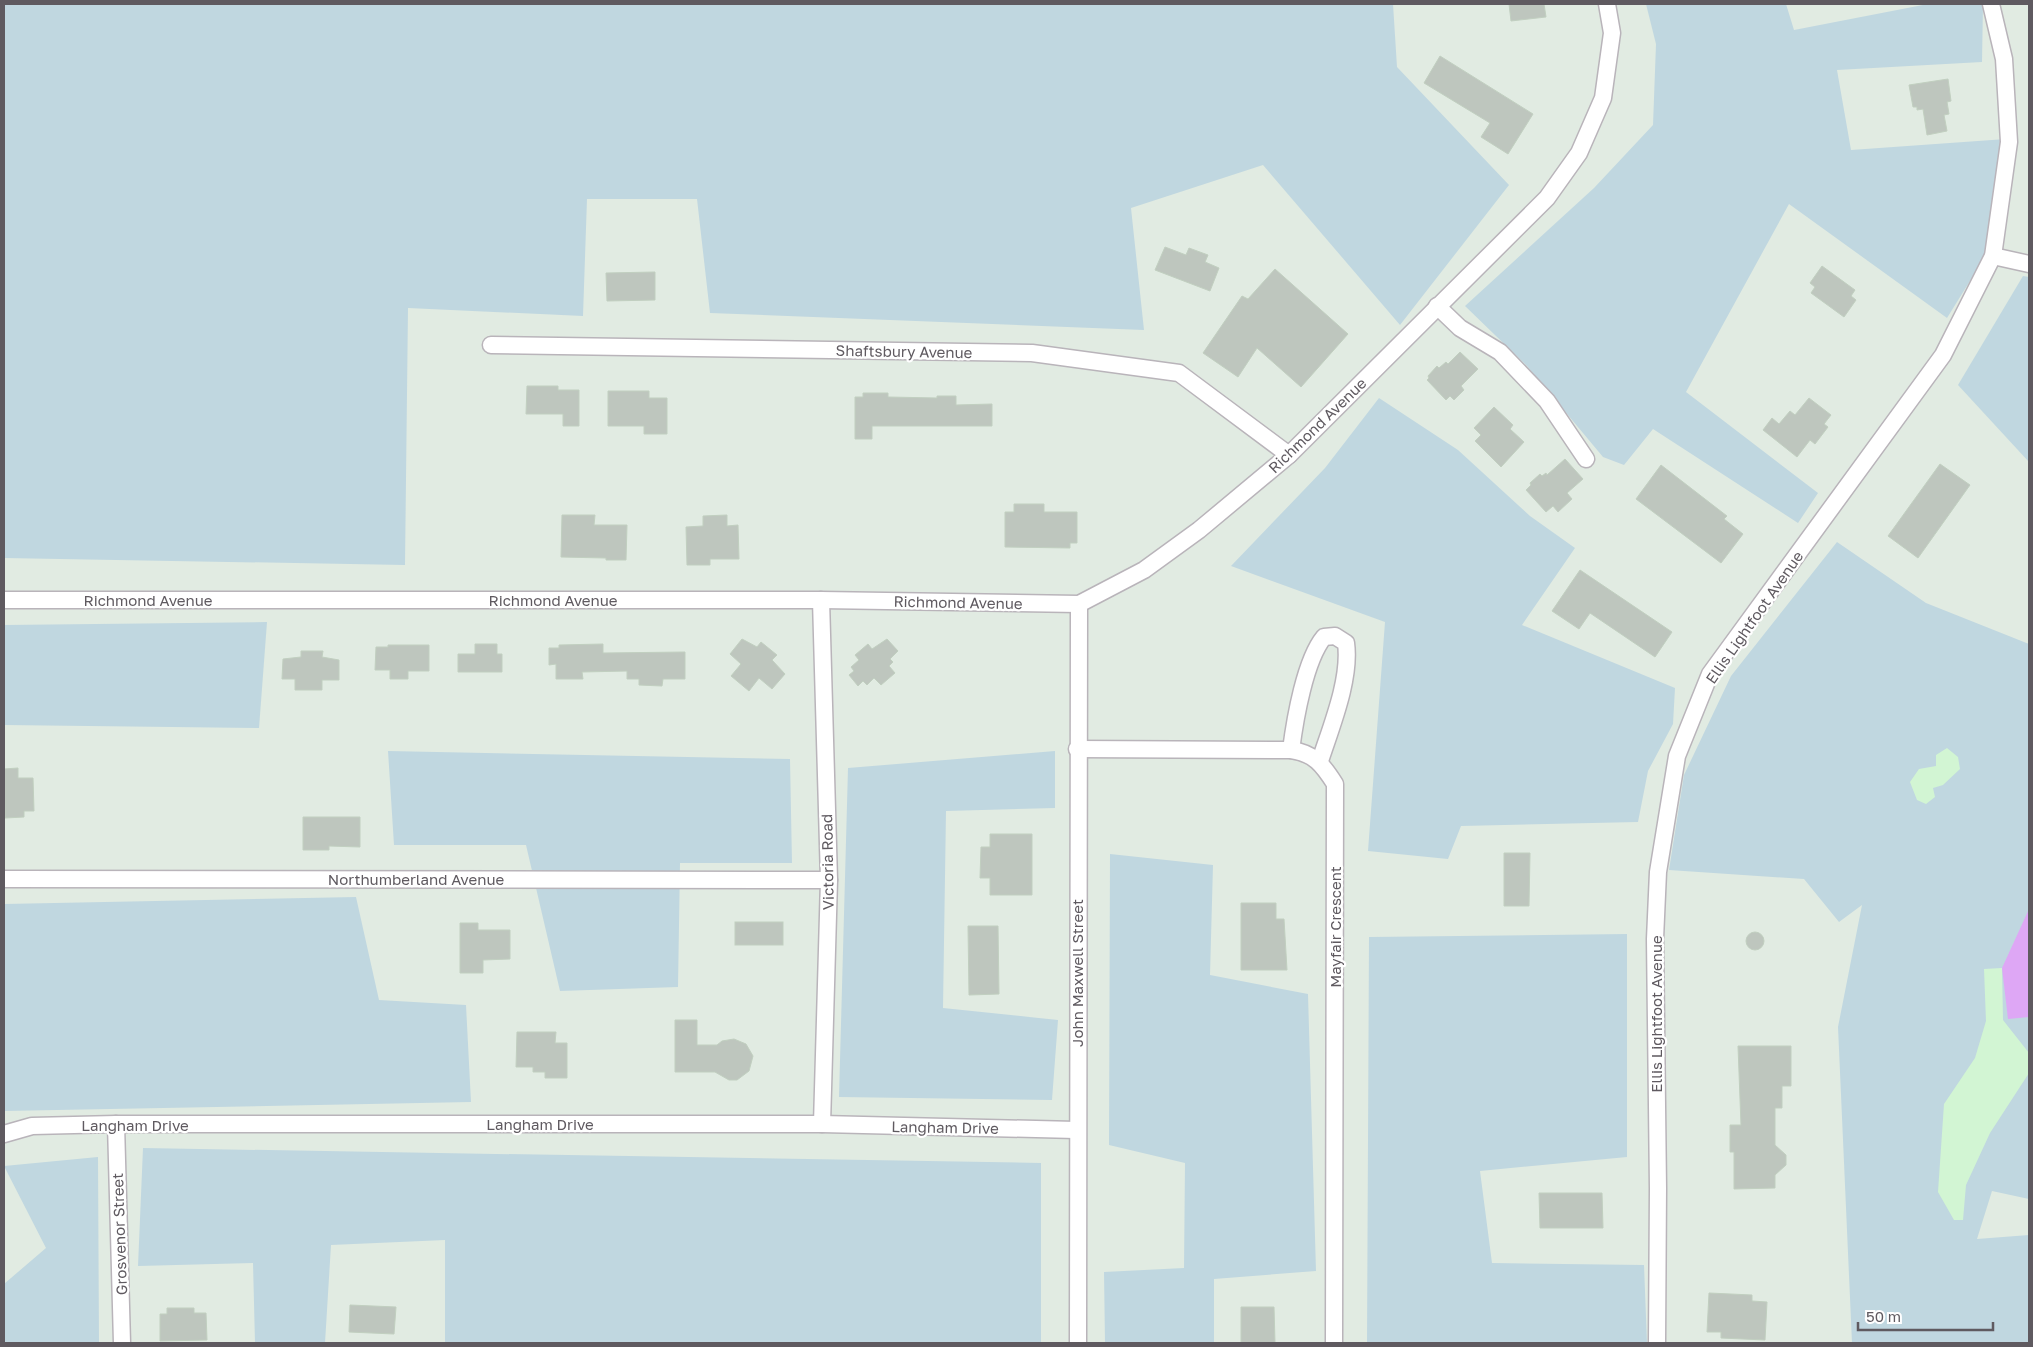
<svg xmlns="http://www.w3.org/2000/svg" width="2033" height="1347" viewBox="0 0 2033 1347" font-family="'Golos Text',sans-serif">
<rect width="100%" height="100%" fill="#e1ebe2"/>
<g fill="#c0d7e0">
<polygon points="4,4 1393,4 1397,67 1509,185 1400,325 1263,165 1131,208 1144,330 710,313 697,199 587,199 583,316 408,308 405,565 4,558"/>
<polygon points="1646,4 1786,4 1794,30 1928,4 1983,4 1982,62 1837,70 1851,150 2006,139 2001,231 1947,318 1789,204 1686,392 1818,493 1798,523 1653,429 1624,465 1603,457 1527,366 1465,306 1594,188 1653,125 1656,44"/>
<polygon points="2023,276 2029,277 2029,462 1958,385"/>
<polygon points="1379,398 1458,450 1530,516 1575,548 1522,625 1675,688 1673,724 1648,771 1638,822 1461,826 1448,859 1368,851 1385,622 1231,566 1325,468"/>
<polygon points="1837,542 1926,603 2029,644 2029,1199 1992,1191 1977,1239 2029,1235 2029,1343 1852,1343 1838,1027 1862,905 1839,922 1804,879 1669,870 1684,775 1731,676"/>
<polygon points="267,622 259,728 4,725 4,625"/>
<polygon points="388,751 790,759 792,863 680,863 678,987 560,991 526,845 394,845"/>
<polygon points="1055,751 1055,808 946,811 943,1008 1058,1020 1052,1100 839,1097 848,768"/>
<polygon points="1110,854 1213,865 1210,975 1308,994 1316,1271 1214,1279 1214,1343 1105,1343 1104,1272 1184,1268 1185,1163 1109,1145"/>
<polygon points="356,897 379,1000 466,1005 471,1102 4,1111 4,904"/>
<polygon points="1627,934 1627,1157 1480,1171 1492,1263 1644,1265 1647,1343 1367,1343 1369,937"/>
<polygon points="143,1148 1041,1163 1041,1343 445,1343 445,1240 331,1245 325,1343 255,1343 253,1263 138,1266"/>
<polygon points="98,1157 99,1343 4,1343 4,1284 46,1248 4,1166"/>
</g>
<g fill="#d2f5d3">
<polygon points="1947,748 1958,757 1960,769 1943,785 1933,788 1935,797 1926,804 1917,800 1910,782 1919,769 1936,766 1936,755"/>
<polygon points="2002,968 2003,1020 2029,1053 2029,1073 1990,1133 1966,1185 1963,1220 1954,1220 1938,1192 1944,1104 1975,1058 1986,1021 1984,969"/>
</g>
<polygon fill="#dea7f5" points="2029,909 2029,1017 2008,1019 2002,968"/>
<g fill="#bec6be" stroke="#c1cfc0">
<polygon points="1509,4 1544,4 1546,17 1511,21"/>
<polygon points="1440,56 1533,114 1508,154 1481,137 1490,123 1424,83"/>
<polygon points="1948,79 1951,101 1947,102 1949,114 1944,115 1947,131 1927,135 1923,109 1917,110 1917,107 1913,107 1909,85"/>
<polygon points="1165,247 1186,255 1189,248 1208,255 1205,262 1219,268 1210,291 1155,270"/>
<polygon points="1822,266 1855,290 1851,296 1856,300 1844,317 1811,293 1815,287 1810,283"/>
<polygon points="1275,269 1348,334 1301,387 1257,348 1238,377 1203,353 1242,296 1248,299"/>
<polygon points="655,272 655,300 607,301 606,273"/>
<polygon points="1460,352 1478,369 1461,386 1464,390 1454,400 1450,396 1446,400 1427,380 1429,378 1428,376 1437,366 1439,368 1446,362 1448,364"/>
<polygon points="527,386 558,386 558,390 579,390 579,426 563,426 563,414 526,414"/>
<polygon points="608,391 649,391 649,398 667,398 667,434 644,434 644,426 608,426"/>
<polygon points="863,393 888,393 888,397 937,398 937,396 956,396 956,405 992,404 992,426 872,426 872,439 855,439 855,397 863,397"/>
<polygon points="1809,398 1831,415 1824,424 1828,427 1815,444 1810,440 1797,457 1763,430 1772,418 1779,424 1790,411 1795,415"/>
<polygon points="1494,407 1513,425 1510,429 1524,442 1501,467 1475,441 1481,435 1474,428"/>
<polygon points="1565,459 1583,479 1567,493 1572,499 1558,512 1553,506 1546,512 1526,490 1531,485 1530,483 1540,474 1542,476 1546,473 1547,475"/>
<polygon points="1940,464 1970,485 1918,558 1888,536"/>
<polygon points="1661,465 1727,516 1724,519 1743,534 1721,563 1636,499"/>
<polygon points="1014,504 1044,504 1044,512 1077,512 1077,543 1070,543 1070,548 1005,547 1005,512 1014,512"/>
<polygon points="562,515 595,515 594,525 627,525 626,560 606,560 606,558 561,557"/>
<polygon points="727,515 727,526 738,525 739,559 710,559 710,565 687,565 686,527 703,526 703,516"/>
<polygon points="1580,570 1672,632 1655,657 1590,613 1579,629 1552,611"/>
<polygon points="742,639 757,647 761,642 777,655 772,660 785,674 772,689 759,678 749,691 731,676 741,664 730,654"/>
<polygon points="887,639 898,651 890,659 893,662 889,666 895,673 881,685 874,678 867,685 863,681 858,686 849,675 854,671 851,667 859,660 855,655 868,644 872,649"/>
<polygon points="475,644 497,644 497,654 502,654 502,672 458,672 458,654 475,654"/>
<polygon points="603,644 603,653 685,652 685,679 663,679 662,686 639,685 639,679 627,679 627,671 582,672 583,679 556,679 556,664 549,665 549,648 559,648 559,645"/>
<polygon points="388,645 429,645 429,671 408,671 408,679 390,679 390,670 375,670 376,647 388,647"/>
<polygon points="301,651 323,651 322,657 339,660 339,680 322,680 322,690 295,690 295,679 282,679 283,659 301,657"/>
<polygon points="18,768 18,778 33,778 34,811 24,811 24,817 5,818 4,769"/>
<polygon points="303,817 360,817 360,847 329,846 329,850 303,850"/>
<polygon points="990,834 1032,834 1032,895 990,895 990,878 980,878 981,847 990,847"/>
<polygon points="1504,853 1530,853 1529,906 1504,906"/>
<polygon points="1241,903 1276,903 1276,919 1284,919 1287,970 1241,970"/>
<rect x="735" y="922" width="48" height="23"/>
<polygon points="460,923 478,923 478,930 510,930 510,959 483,960 483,973 460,973"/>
<polygon points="968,926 998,926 999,994 969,995"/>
<circle cx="1755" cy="941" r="9"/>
<polygon points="675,1020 697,1020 697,1045 717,1045 722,1041 734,1039 746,1044 753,1056 749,1071 737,1080 729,1080 715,1072 675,1072"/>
<polygon points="517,1032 556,1032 555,1043 567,1043 567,1078 545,1078 545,1072 533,1072 533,1067 516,1067"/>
<polygon points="1738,1046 1791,1046 1791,1086 1782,1086 1782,1108 1775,1108 1775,1145 1786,1155 1786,1165 1775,1175 1775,1188 1734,1189 1734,1152 1730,1152 1730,1125 1741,1125"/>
<polygon points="1539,1193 1602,1193 1603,1228 1540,1228"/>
<polygon points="1709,1293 1752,1295 1752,1301 1767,1302 1765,1340 1721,1338 1721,1332 1707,1332"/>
<polygon points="350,1305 396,1307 394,1334 349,1332"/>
<polygon points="1241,1307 1274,1307 1275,1343 1241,1343"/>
<polygon points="167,1308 194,1308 194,1313 206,1313 207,1340 160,1341 160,1314 167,1314"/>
</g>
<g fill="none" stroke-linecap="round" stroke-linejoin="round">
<g stroke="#b9b4ba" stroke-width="19">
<g id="minor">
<polyline points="1993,256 2029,264"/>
<polyline points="1437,306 1460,328 1500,352 1547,401 1586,459"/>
<polyline points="491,345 1032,353 1179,373 1289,455"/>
<polyline points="4,600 821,600 1079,604 1144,570 1199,530 1289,455 1547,198 1579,153 1603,98 1612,33 1607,4"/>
<polyline points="821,600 829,880 822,1124"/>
<path d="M1077,749L1291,750C1314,753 1323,765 1335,784L1334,1343"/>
<path d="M1291,750C1295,719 1305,660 1324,637L1335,636L1346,643C1351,679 1331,727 1320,761"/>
<polyline points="4,879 829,880"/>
<polyline points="116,1124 122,1343"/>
<polyline points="4,1134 32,1126 116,1124 822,1124 1076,1130"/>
<polyline points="1078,1343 1079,604"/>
<polyline points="1657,1343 1658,1188 1655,939 1658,872 1677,756 1710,674 1943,355 1993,256 2009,142 2004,59 1991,4"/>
</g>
</g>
<use href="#minor" stroke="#fff" stroke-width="16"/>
</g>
<g text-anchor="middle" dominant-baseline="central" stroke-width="4.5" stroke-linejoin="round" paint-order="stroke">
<g font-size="15" fill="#5f5a60" stroke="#fff">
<text transform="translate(904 351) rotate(1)">Shaftsbury Avenue</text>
<text transform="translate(1317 425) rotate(-44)">Richmond Avenue</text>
<text x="148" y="600">Richmond Avenue</text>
<text x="553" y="600">Richmond Avenue</text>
<text transform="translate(958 602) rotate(1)">Richmond Avenue</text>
<text transform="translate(1754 617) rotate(-55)">Ellis Lightfoot Avenue</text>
<text transform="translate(827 862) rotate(-91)">Victoria Road</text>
<text x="416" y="879">Northumberland Avenue</text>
<text transform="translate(1335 927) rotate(-90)">Mayfair Crescent</text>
<text transform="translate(1077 973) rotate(-90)">John Maxwell Street</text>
<text transform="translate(1656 1014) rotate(-90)">Ellis Lightfoot Avenue</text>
<text x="540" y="1124">Langham Drive</text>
<text x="135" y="1125">Langham Drive</text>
<text transform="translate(945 1127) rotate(1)">Langham Drive</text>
<text transform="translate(119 1234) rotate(-92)">Grosvenor Street</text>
</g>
</g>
<rect width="2033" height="1347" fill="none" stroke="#5f5a60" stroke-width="10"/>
<path d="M1858 1322v8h135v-8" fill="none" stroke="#5f5a60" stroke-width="2.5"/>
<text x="1866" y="1322" font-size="15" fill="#5f5a60" stroke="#ffffff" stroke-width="4" paint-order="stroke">50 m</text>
</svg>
